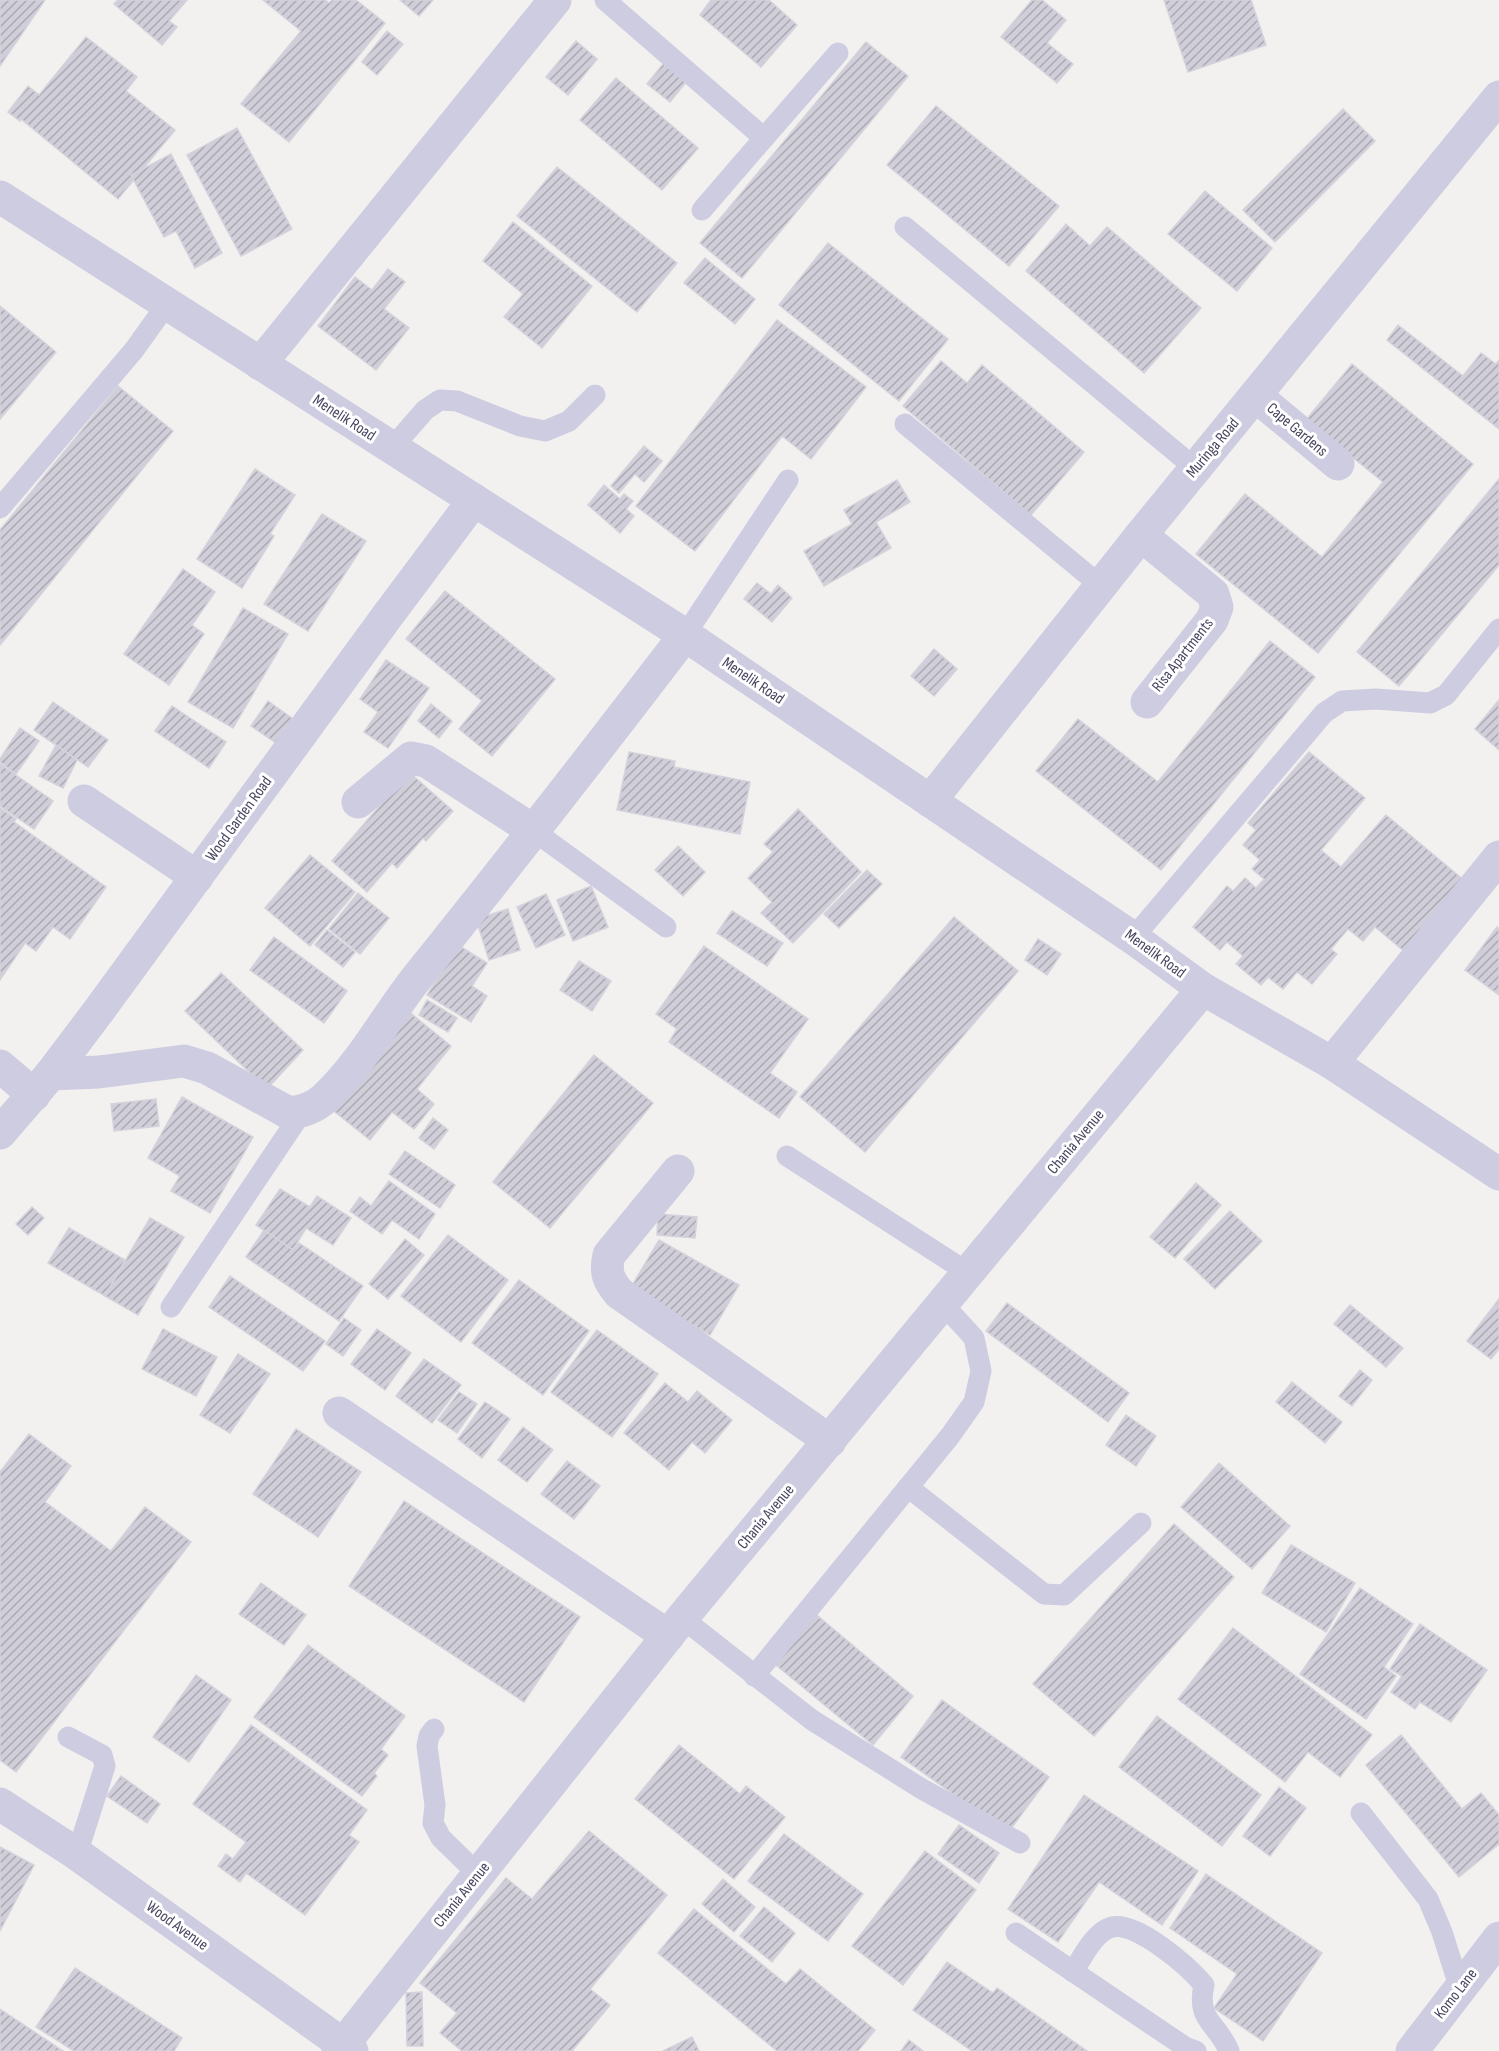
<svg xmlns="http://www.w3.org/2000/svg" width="1499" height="2051" viewBox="0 0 1499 2051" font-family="'Sofia Sans Condensed',sans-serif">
<defs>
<pattern id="building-hatch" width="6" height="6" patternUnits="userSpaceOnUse" patternTransform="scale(1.5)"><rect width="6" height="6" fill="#d0ced8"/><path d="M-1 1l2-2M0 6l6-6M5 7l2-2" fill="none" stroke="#aba9b2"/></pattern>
</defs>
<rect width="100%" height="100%" fill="#f2f1ef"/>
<g fill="url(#building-hatch)" stroke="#d5d2dc" stroke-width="1.5">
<polygon points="0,0 45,0 0,66"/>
<polygon points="118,0 187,0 169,21 177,27 162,45 114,4"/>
<polygon points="263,0 325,0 329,3 332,0 356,0 385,23 289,142 241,104 301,31"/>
<polygon points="400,0 433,0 419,16"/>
<polygon points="711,0 769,0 797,25 761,67 700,15"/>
<polygon points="1032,0 1042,0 1066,20 1047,43 1073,64 1057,83 1001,37"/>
<polygon points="1164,0 1251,0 1266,45 1188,72"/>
<polygon points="387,31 403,44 377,75 362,62"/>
<polygon points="86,37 137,77 126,91 175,130 118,199 21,119 20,121 8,112 28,86 39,95"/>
<polygon points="576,41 597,59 568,95 546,77"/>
<polygon points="866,42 908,76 742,278 700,243"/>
<polygon points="663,64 686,82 670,102 647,84"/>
<polygon points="616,78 698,148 662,190 580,120"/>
<polygon points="936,106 1059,206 1009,266 887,165"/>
<polygon points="1343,109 1375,141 1275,242 1243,210"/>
<polygon points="237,128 292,229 241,256 187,155"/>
<polygon points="171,154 222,253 195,268 176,231 164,237 131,175"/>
<polygon points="557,167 677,263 637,312 517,216"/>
<polygon points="1205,191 1272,248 1237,291 1168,234"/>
<polygon points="513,222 592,286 542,348 504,317 523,294 483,261"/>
<polygon points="1066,224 1090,246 1107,227 1201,308 1144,373 1026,271"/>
<polygon points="828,243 948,339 899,401 779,305"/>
<polygon points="705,258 755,299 735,324 684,283"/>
<polygon points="388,269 405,282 384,309 409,328 376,370 318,326 355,277 372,290"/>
<polygon points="0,306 56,352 0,419"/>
<polygon points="777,320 866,387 811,459 782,436 695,551 636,506"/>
<polygon points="1398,325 1463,376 1481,353 1496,364 1499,360 1499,429 1387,340"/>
<polygon points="941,361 967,383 982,365 1084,452 1031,515 903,406"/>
<polygon points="1352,364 1473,464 1318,653 1196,554 1245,494 1322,557 1383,482 1306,420"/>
<polygon points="118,386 173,431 0,645 0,530"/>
<polygon points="644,446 662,461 644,482 635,474 619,493 611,486"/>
<polygon points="255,469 295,495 270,534 274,536 242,588 197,559"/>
<polygon points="1499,479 1499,565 1399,686 1357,652"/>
<polygon points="897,480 910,502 876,522 891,548 824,586 804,551 852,524 844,510"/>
<polygon points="604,485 620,499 624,494 633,501 626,509 634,516 620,533 588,505"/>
<polygon points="322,514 366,541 308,631 264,604"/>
<polygon points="183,569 215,592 192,625 204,634 169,685 124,654"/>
<polygon points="757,583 771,594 778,585 792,598 772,622 744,599"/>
<polygon points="445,591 555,679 492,756 459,729 482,701 406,639"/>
<polygon points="243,608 288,634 233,728 188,702"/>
<polygon points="1270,641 1315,677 1161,870 1036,771 1078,719 1158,782"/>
<polygon points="934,649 957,669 934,696 911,676"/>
<polygon points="386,660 429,688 388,748 364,732 378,712 360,699"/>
<polygon points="1499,700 1499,750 1475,729"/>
<polygon points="268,701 293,719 276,743 251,726"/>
<polygon points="53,702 108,740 88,767 34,730"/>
<polygon points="431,704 452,721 439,738 418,721"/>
<polygon points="172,706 226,742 209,768 155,731"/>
<polygon points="20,728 39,741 16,774 0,762 0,759"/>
<polygon points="56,745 77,760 63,788 39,776"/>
<polygon points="629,752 675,761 674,767 750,782 740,834 617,810"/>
<polygon points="1309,752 1365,798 1321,850 1341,867 1386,815 1465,881 1405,952 1375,927 1363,941 1348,929 1331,949 1337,954 1312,984 1297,972 1283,989 1268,977 1261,985 1236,964 1243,956 1227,942 1220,950 1193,927 1227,886 1233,891 1245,878 1256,888 1264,879 1252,869 1260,860 1243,845 1256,830 1248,823"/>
<polygon points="0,764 53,801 34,829 0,806"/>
<polygon points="409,772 453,811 426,841 423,838 397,868 392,863 367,892 332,861"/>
<polygon points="0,808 16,819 14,822 106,887 70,939 53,927 36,951 25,943 0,980"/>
<polygon points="798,809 861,872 793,943 761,913 772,902 748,878 773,852 764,844"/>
<polygon points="678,846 705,872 683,896 655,870"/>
<polygon points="310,855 355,892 310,946 265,908"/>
<polygon points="867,870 882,884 839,928 824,914"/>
<polygon points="591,886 608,927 573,941 557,900"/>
<polygon points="358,893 389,918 360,954 329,929"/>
<polygon points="546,894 565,935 536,948 517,907"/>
<polygon points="508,909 520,950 489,960 476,919"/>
<polygon points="732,911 783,943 767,966 717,933"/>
<polygon points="954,917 1018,971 865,1152 800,1097"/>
<polygon points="1497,927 1499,929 1499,995 1465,970"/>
<polygon points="327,930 355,952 343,967 315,945"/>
<polygon points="274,937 347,991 324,1023 250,970"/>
<polygon points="1038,939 1061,954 1047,975 1025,960"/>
<polygon points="458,945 487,963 472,986 487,996 471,1022 427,995"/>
<polygon points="704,946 808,1019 770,1073 797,1092 779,1118 669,1042 677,1029 656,1014"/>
<polygon points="579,961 611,981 592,1011 560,990"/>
<polygon points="221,973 303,1050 267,1089 185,1011"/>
<polygon points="427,1000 457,1018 448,1032 419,1015"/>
<polygon points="408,1011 451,1046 417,1089 434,1104 414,1129 392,1112 370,1140 330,1108"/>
<polygon points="594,1055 653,1103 550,1228 493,1182"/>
<polygon points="182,1097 253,1137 210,1213 171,1191 180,1176 148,1158"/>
<polygon points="156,1099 159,1126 114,1131 111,1104"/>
<polygon points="433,1118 448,1130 434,1149 419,1138"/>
<polygon points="405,1151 455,1185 440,1208 389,1174"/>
<polygon points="389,1181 435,1214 419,1239 392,1220 382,1234 350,1211 360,1197 371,1206"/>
<polygon points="1196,1183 1221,1205 1175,1258 1150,1237"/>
<polygon points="280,1189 310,1207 317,1196 351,1218 333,1245 306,1228 293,1250 256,1225"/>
<polygon points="32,1207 44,1218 28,1235 16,1224"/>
<polygon points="1230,1211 1262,1241 1215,1289 1184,1259"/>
<polygon points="658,1214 697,1217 695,1238 657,1235"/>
<polygon points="150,1218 184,1237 138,1315 105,1296"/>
<polygon points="69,1228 125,1260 105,1296 48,1263"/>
<polygon points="264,1230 293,1250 299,1243 363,1286 339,1321 246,1257"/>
<polygon points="448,1235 508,1280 461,1342 401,1296"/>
<polygon points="405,1239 424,1255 388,1299 369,1284"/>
<polygon points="659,1240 739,1285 710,1335 630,1289"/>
<polygon points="230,1276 325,1341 303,1371 209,1307"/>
<polygon points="519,1280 589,1331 543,1395 472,1343"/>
<polygon points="1499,1299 1499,1349 1491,1359 1467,1341"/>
<polygon points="1007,1303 1129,1393 1108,1422 986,1331"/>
<polygon points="1350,1305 1403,1348 1386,1367 1334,1324"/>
<polygon points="344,1318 361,1330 343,1356 326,1344"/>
<polygon points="163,1329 217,1357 196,1396 142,1369"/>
<polygon points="377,1329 411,1353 385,1390 351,1364"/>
<polygon points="597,1330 658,1374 612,1437 551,1392"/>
<polygon points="238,1354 270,1374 230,1433 200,1415"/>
<polygon points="424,1359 461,1385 432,1423 396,1396"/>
<polygon points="1360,1370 1372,1380 1352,1406 1339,1396"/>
<polygon points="1292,1382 1342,1422 1325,1443 1276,1402"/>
<polygon points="665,1383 688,1402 697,1391 732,1420 705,1453 692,1442 669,1470 624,1433"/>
<polygon points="459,1392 477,1404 457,1433 438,1420"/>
<polygon points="485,1402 510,1419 482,1458 458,1439"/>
<polygon points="1126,1415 1156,1436 1136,1466 1106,1445"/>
<polygon points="523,1427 553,1450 527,1482 498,1460"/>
<polygon points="296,1429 361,1472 318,1537 253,1494"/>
<polygon points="29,1434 71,1466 45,1502 111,1551 145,1507 191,1542 16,1772 0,1760 0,1472"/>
<polygon points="567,1461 600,1486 574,1519 541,1494"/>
<polygon points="1219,1463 1290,1526 1252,1569 1181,1507"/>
<polygon points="404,1501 580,1617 524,1702 349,1586"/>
<polygon points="1174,1524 1234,1577 1094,1736 1033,1684"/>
<polygon points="1291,1545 1355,1583 1326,1632 1262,1593"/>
<polygon points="261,1583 306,1615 284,1645 239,1614"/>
<polygon points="1360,1588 1413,1624 1384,1667 1396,1676 1366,1719 1300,1674"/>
<polygon points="812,1611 913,1696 873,1745 771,1661"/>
<polygon points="1420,1624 1487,1670 1451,1722 1420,1702 1415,1709 1391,1692 1402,1676 1390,1669"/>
<polygon points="1233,1628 1372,1735 1340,1777 1308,1752 1285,1782 1178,1699"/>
<polygon points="308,1645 405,1716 381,1749 388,1755 374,1773 377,1776 362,1796 254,1717"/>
<polygon points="196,1675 231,1700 189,1762 153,1737"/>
<polygon points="942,1700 1049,1777 1008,1833 901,1757"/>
<polygon points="1157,1716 1261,1795 1222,1846 1119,1767"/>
<polygon points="251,1725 367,1810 349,1835 359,1842 305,1915 246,1873 240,1882 218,1866 226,1854 233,1859 246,1842 193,1804"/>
<polygon points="1401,1735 1462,1809 1481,1793 1499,1815 1499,1844 1459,1877 1366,1765"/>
<polygon points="679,1745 740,1794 746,1786 785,1817 734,1879 635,1799"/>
<polygon points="121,1776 160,1804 147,1823 107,1796"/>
<polygon points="1279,1787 1306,1808 1270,1856 1243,1836"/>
<polygon points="1084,1795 1198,1871 1162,1925 1099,1882 1058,1942 1008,1909"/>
<polygon points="959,1825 999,1853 979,1883 938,1854"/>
<polygon points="589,1831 667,1895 590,1989 610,2005 572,2051 462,2051 440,2033 457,2013 420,1983 506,1878 532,1899"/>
<polygon points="784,1834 863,1894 828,1941 748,1881"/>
<polygon points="0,1847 34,1865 0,1931"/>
<polygon points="925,1851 976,1890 903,1985 852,1946"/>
<polygon points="1206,1874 1322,1953 1263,2041 1214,2008 1237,1974 1170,1928"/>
<polygon points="723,1879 755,1907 734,1932 702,1904"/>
<polygon points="764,1907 795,1933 772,1962 740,1936"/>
<polygon points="694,1909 786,1984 800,1969 875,2030 858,2051 777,2051 658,1953"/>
<polygon points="947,1962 993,1993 997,1988 1087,2051 972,2051 913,2010"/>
<polygon points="75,1968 182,2038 174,2051 74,2051 36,2027"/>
<polygon points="422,1992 423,2046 407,2046 406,1993"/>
<polygon points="0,2009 63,2051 0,2051"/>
<polygon points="692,2037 699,2051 663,2051"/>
<polygon points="909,2040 923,2051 901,2051"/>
</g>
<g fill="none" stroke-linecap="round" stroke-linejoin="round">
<g stroke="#cecce1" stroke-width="21">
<polyline points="605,0 764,138 838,53"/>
<polyline points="702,210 764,138"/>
<polyline points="905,227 1195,468"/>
<polyline points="905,424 1101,586"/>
<polyline points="392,448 425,410 440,400 457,401 520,426 545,431 569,421 595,395"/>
<polyline points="0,508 134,350 167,304"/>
<polyline points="685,635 788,480"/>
<polyline points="534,831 666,927"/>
<polyline points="1133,938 1324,713 1342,701 1376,699 1430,703 1446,695 1499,629"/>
<polyline points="787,1156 967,1272"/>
<polyline points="171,1307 302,1112"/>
<polyline points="908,1487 1044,1594 1064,1595 1141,1523"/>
<polyline points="682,1618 812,1720 922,1789 1020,1843"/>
<polyline points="754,1676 950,1436 974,1402 981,1371 974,1338 942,1303"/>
<polyline points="434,1729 429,1736 427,1746 435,1805 433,1823 441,1838 478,1874"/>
<polyline points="68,1737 102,1755 105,1766 77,1854"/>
<polyline points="1361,1813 1428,1899 1442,1932 1460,1989"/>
<polyline points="1016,1933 1185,2047 1196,2051"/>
<path d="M1073,1972C1082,1958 1095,1931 1112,1927C1137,1921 1189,1967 1204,1985C1196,2021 1217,2022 1229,2051"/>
</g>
<g stroke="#cecce1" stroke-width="33">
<polyline points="0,197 685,635 1133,938 1203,989 1332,1063 1499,1174"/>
<polyline points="260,364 555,0"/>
<polyline points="1256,396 1338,464"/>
<polyline points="1141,535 1213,594 1217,607 1212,620 1147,702"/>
<polyline points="84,801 197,877"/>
<polyline points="930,801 1141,535 1499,97"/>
<polyline points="358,802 411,758 426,761 534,831"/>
<polyline points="1332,1063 1499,857"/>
<polyline points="0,1066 34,1095"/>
<path d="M51,1074L99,1072L184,1061L207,1068L289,1113C302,1112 315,1107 325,1098C364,1061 386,1016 419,975C509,863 597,750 685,635"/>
<polyline points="0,1133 51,1074 100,1009 388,615 474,500"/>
<path d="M678,1171L609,1255C605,1272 608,1280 619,1293L830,1441"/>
<polyline points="339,1413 668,1636"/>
<polyline points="0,1804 77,1854 352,2051"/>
<polyline points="338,2051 682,1618 1203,989"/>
<polyline points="1412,2051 1499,1938"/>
</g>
</g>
<g text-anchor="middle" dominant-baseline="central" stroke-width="6" stroke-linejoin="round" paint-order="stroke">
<g font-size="16" fill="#47455f" stroke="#fff">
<text transform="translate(344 418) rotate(33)">Menelik Road</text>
<text transform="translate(1297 430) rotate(40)">Cape Gardens</text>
<text transform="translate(1213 448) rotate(-50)">Muringa Road</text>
<text transform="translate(1183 655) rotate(-52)">Risa Apartments</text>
<text transform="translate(753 681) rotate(34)">Menelik Road</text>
<text transform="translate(239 819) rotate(-54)">Wood Garden Road</text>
<text transform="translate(1155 954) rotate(36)">Menelik Road</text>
<text transform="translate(1076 1142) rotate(-50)">Chania Avenue</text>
<text transform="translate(766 1517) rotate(-50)">Chania Avenue</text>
<text transform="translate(462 1895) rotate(-51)">Chania Avenue</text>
<text transform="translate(177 1926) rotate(36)">Wood Avenue</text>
<text transform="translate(1456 1994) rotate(-52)">Komo Lane</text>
</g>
</g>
</svg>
